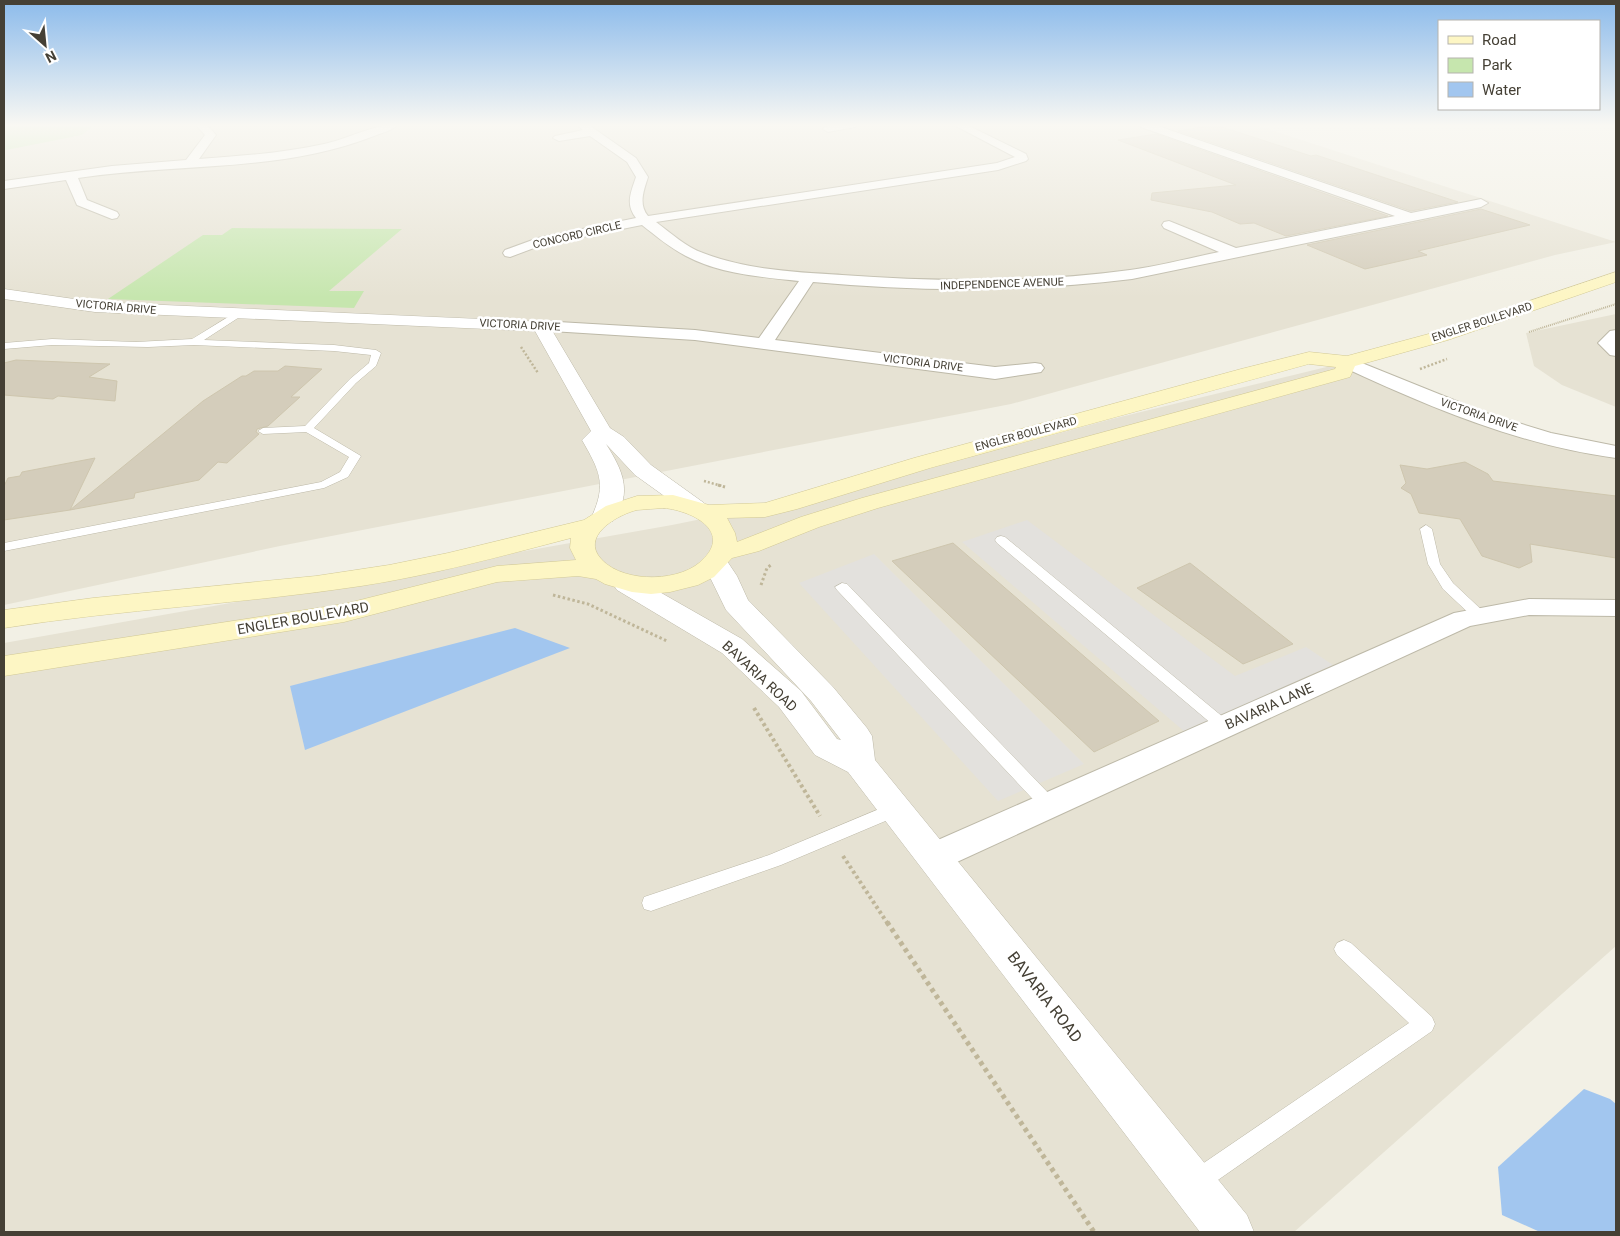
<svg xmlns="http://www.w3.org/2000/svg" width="1620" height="1236" viewBox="0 0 1620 1236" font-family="Roboto,sans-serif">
<rect width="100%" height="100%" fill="#f2f0e5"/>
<g fill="#e6e2d3">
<polygon points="94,125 1255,125 1616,242 1555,255 1011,404 280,546 4,605 4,149 82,135"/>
<polygon points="1616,314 1616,407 1562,385 1534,366 1526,333"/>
<polygon points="1347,362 1432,399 1585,447 1616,451 1616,946 1294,1232 4,1232 4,643 672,525 869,485 1112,419"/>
</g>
<g fill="#c6e6ae">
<polygon points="4,125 94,125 82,135 6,150 4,149"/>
<polygon points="232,228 402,229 329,291 364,291 354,308 108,299 203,235 222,235"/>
</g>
<g fill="#e3e1dd">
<polygon points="1027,520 1235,676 1306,647 1333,665 1185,732 962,542"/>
<polygon points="874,554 1084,764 998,801 799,583"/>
</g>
<g fill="#a2c6ef">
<polygon points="515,628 570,648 305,750 290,686"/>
<polygon points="1584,1089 1610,1099 1616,1104 1616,1232 1540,1232 1502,1215 1498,1167"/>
</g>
<g fill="#d4cdbb" stroke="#cec6ae">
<polygon points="1216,125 1311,156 1316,155 1458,202 1411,211 1178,131"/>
<polygon points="1156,134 1388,216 1286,236 1254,223 1240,224 1212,212 1151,200 1152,193 1236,185 1118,140"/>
<polygon points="1481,209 1530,225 1418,251 1427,255 1365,269 1307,245"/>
<polygon points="16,360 110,364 89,377 117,381 115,401 58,396 53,399 4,395 4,363"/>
<polygon points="285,366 322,369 291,397 300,397 268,426 257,429 256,432 259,434 227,463 218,462 199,480 135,493 134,498 70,510 4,520 4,486 8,478 20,476 22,472 95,458 70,510 203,401 242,376 246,376 254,371 278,371"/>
<polygon points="1465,462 1488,474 1493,481 1616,496 1616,558 1530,544 1532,562 1519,568 1482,556 1460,519 1419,513 1411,494 1401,488 1406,483 1400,465 1427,469"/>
<polygon points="953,543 1159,721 1094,752 892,561"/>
<polygon points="1190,563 1293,644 1243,664 1137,588"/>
</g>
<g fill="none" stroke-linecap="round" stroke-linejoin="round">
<g stroke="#bdb9a8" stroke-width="1">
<g id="service">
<polygon points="238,311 242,314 241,316 204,340 334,345 376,350 381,353 376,366 356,383 314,428 361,456 348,477 324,488 4,551 4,543 321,482 340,472 349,457 306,432 263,434 258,431 263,428 305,426 350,379 369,363 371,355 334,351 194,345 148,347 52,345 4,349 4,343 52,339 136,342 192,339"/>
<polygon points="1426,525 1432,529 1440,564 1453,583 1485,613 1487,616 1485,619 1475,619 1443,589 1428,564 1420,529"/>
<polygon points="1001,536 1005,537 1229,722 1232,726 1229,730 1224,732 1219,730 997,543 995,540 997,537"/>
<polygon points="842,583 847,584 1055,800 1057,805 1055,810 1049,812 1043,810 837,590 835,587"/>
<polygon points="896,802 902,804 904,809 902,814 781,865 651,911 644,909 642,903 644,897 769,855"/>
<polygon points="1344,940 1351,943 1432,1017 1435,1024 1432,1031 1205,1189 1197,1193 1189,1189 1185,1181 1189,1173 1409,1023 1337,955 1334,949 1337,943"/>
</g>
</g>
<g stroke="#bdb9a8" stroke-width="2">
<g id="minor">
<path d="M196,125H207L216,135L199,159C241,156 283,153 324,144C348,139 373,124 397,125C392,131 381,133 374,136C280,173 176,163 78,178L87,200L117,212L119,215L117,218L112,219L77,205L66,180L4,189V181L112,166L186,160L205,135Z"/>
<path d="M577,125H589L636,158L648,177C644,190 638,204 648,216L997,163L1015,157L954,125H967L1026,154L1028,159L1026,161L998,170L656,222C671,233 686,247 703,253C747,270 796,272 842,275C938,282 1034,283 1130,270C1160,266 1189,258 1219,252L1164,228L1162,225L1164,222L1169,221L1236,248L1395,216L1141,127L1140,125H1155L1411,213L1481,199L1488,203L1481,207L1132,279C1026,292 920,292 813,282L775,340L995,367L1035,363L1041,364L1044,368L1041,372L1035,373L995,379L695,340L535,330L533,326L535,322L541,321L695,330L759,338L799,281C762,277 719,274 686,256C670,248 656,236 642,225L542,245L510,257L505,256L503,253L505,250L538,238L636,218C625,204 631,192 636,177L627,162L590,136L559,141L553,138L555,136L583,130Z"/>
<polygon points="833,125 856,125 855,127 828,132 823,129 824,127"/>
<polygon points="1616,330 1616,356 1610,355 1598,343 1610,331"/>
<path d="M1347,357L1486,413L1551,433L1616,446V458C1519,445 1429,407 1341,366L1338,362L1341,358Z"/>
<polygon points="1529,599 1616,600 1616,616 1529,615 1470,626 946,867 934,871 922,867 917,857 922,847 1454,613"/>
</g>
</g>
<g stroke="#bdb9a8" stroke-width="1">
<g id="tertiary">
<path d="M4,289L95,302L547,322L610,428L624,437L651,465L704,503L708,508L704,513L696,515L688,513L635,475L606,444C623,471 633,492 613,521L604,523L595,521L592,516C607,483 599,470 582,440L591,431L535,331L95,312L4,299Z"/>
<polygon points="716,555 725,558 737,576 748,600 833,687 867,728 872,736 875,760 1247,1215 1254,1232 1200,1232 848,772 815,755 779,707 722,653 617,590 613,584 617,578 626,576 635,578 742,639 801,691 837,739 841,740 811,701 726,610 703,563 707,558"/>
</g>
</g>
<g stroke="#d2c996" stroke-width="1">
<path id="secondary" d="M1616,272V282L1448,340L1355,366L1350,377L878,508L819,527L759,551L732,558L714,577L698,585L670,592L651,594L632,592L605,584L596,579L578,576L497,582L344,622L4,676V656L344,604L497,566L576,560L570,548L571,538C502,556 432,575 361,586C243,604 122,609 4,628V610L93,598L316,576L389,565L448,553L584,520L606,506L637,496L673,495L709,505L765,503L914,458L1241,369L1309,352L1347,356L1436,332ZM1309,364L1336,367L1335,369L862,498L801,517L737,542L735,533L727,518L765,517L797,509L930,468ZM664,508C694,511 735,533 699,563C675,583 617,583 598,555C584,533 620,514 637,510C646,509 655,509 664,508Z"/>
</g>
<polyline stroke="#bfb699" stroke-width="2" stroke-dasharray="1 1" stroke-linecap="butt" points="1529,332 1616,304"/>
<g stroke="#bfb699" stroke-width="2.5" stroke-dasharray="2 2" stroke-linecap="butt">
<polyline points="521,347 538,373"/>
<polyline points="1420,369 1447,359"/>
<polyline points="704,481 722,486"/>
</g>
<g stroke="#bfb699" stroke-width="3" stroke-dasharray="2.5 2.5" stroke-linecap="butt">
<polyline points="718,485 725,487"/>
<polyline points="761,585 767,568 771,565"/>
<polyline points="553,595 588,604 667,641"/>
</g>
<g stroke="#bfb699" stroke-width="4" stroke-dasharray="3 3" stroke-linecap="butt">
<polyline points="754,708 820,816"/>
<polyline points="843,856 888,924"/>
</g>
<polyline stroke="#bfb699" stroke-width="5" stroke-dasharray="4 4" stroke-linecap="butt" points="887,922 1094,1232"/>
<use href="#service" fill="#fff" fill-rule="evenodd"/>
<use href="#minor" fill="#fff" fill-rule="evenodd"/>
<use href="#tertiary" fill="#fff" fill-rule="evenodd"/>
<use href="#secondary" fill="#fdf6c4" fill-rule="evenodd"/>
</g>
<linearGradient id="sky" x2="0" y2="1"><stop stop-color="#8cbbeb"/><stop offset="0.42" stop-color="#f9f8f3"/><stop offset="1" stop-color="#f9f8f3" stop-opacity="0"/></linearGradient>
<rect width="1620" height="298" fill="url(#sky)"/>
<g text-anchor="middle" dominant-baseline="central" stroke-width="5" stroke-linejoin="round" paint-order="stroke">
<g font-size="11" fill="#454035" stroke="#fff">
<text transform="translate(577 235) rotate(-13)">CONCORD CIRCLE</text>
<text transform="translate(1002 284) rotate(-2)">INDEPENDENCE AVENUE</text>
<text transform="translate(116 307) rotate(5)">VICTORIA DRIVE</text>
<text transform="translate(1482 322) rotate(-18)">ENGLER BOULEVARD</text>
<text transform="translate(520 325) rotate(3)">VICTORIA DRIVE</text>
<text transform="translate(923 363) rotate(7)">VICTORIA DRIVE</text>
<text transform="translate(1479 415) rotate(19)">VICTORIA DRIVE</text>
<text transform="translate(1026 434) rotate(-15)">ENGLER BOULEVARD</text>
</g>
<g font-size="14" fill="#454035" stroke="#fff">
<text transform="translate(303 618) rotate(-10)">ENGLER BOULEVARD</text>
<text transform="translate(760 676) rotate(43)">BAVARIA ROAD</text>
<text transform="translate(1269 706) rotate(-24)">BAVARIA LANE</text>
</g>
<g font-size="16" fill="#454035" stroke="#fff">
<text transform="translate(1045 997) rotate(52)">BAVARIA ROAD</text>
</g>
</g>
<rect width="1620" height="1236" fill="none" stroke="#454035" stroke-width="10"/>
<rect x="1438" y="20" width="162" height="90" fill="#ffffff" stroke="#b5b3ae"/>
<rect x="1448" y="36" width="25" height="8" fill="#fdf6c4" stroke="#b5b3ae"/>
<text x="1482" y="45" font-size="15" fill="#454035">Road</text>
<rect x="1448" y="58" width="25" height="15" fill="#c6e6ae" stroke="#b5b3ae"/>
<text x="1482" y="70" font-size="15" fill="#454035">Park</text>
<rect x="1448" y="82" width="25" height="15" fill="#a2c6ef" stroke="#b5b3ae"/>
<text x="1482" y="95" font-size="15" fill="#454035">Water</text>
<g transform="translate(45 45) rotate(153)" stroke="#ffffff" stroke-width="4" paint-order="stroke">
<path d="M0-4L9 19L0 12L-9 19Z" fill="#454035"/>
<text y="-8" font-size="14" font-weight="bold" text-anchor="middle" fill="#454035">N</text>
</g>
</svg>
